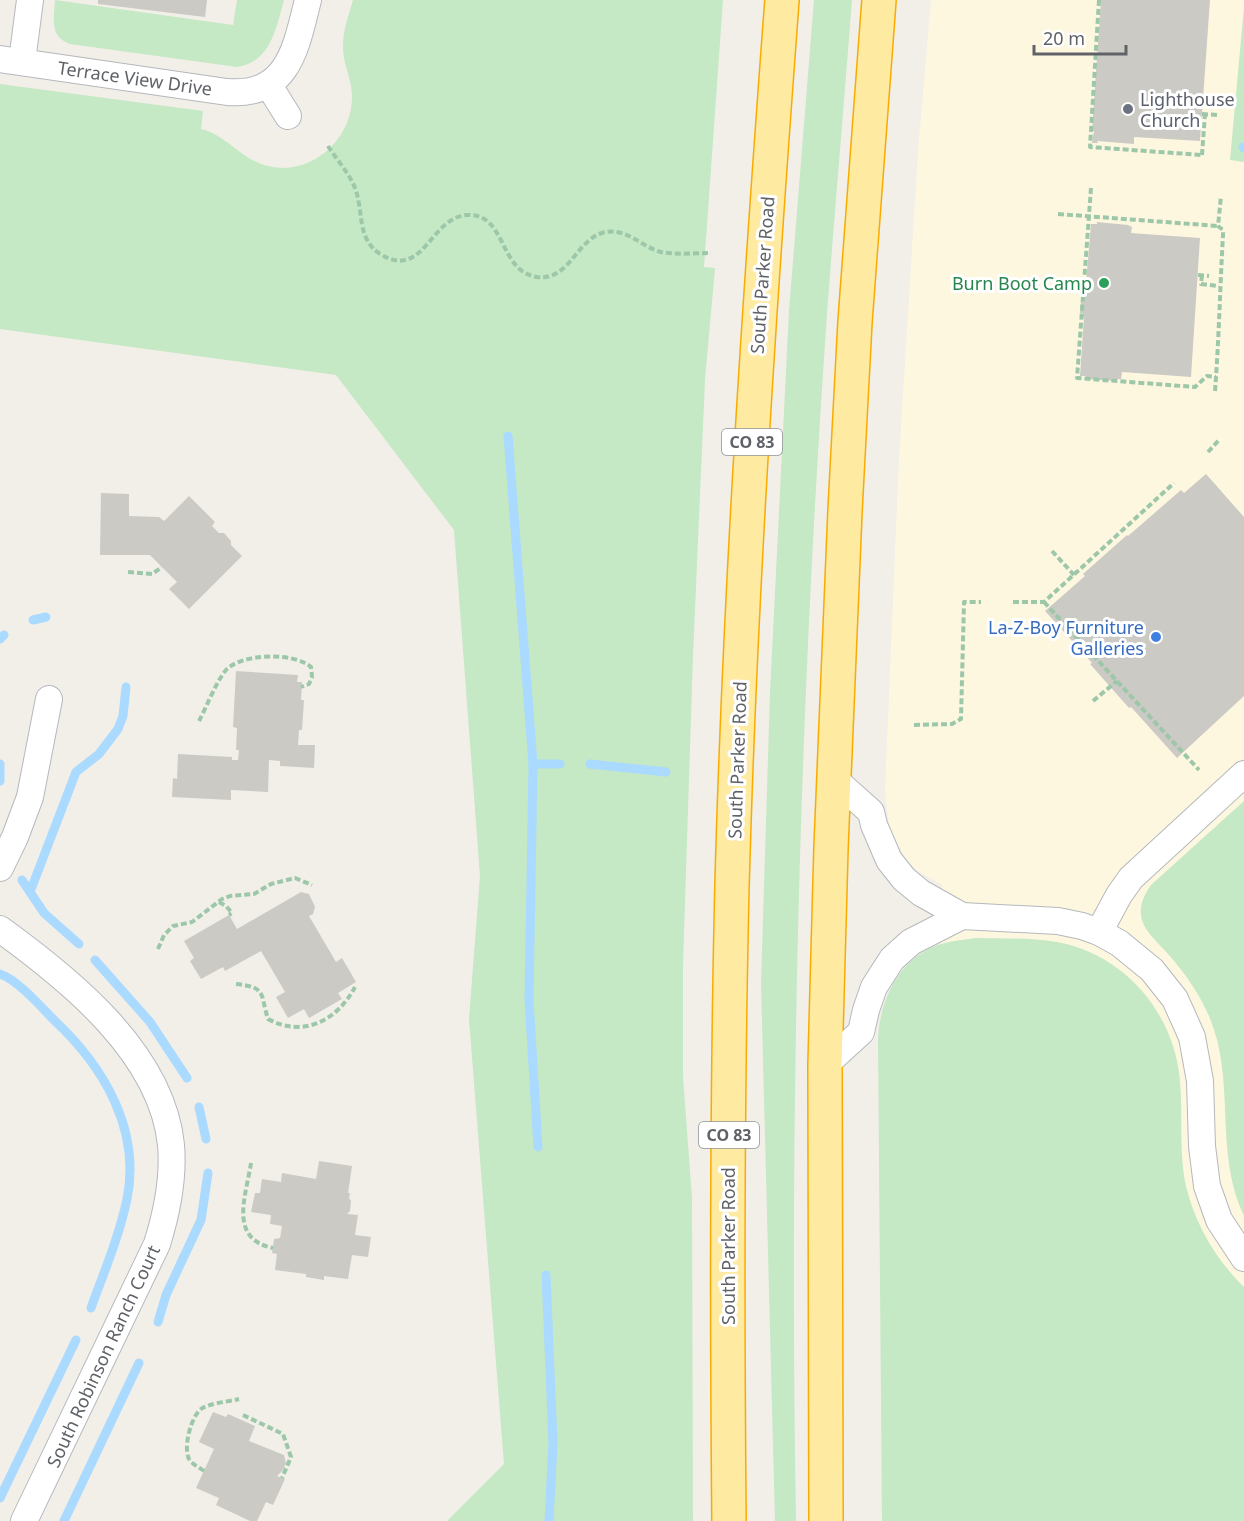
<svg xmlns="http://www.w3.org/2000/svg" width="1244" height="1521" viewBox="0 0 1244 1521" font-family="'Noto Sans',sans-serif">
<rect width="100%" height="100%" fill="#f1efe8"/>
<polygon fill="#fef7e0" points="931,0 1244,0 1244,1521 938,956 941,945 942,885 918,871 905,858 889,827 885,790 899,458 918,152"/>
<g fill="#c5e8c5">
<path d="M55,0L233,25L237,0H284C276,28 271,62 237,67L70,44C49,36 54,19 55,0Z"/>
<path d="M353,0H723L704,267L715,268L705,379L693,655L683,964V1077L692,1198L693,1521H447L504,1464L469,1019L480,876L454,530L336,375L0,329V84L203,111L201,129C227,135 241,160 268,166C312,177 354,138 352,94C351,77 342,62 343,44C343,30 349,14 353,0Z"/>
<path d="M814,0H852C844,104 835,208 827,313C799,714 789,1118 796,1521H775L761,983L770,693L789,311Z"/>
<polygon points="1244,7 1244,162 1230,160"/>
<path d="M1244,801V1216C1213,1150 1237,1082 1209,1016C1200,996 1189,979 1175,962C1154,936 1125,922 1151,885Z"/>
<path d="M975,938C1002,939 1030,937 1057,942C1122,954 1170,1008 1179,1072C1184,1110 1178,1149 1186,1186C1195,1224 1216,1260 1244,1287V1521H882L878,1039C880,1001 898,959 938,945C950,941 962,940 975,938Z"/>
</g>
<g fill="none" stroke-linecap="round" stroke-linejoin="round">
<g stroke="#aadaff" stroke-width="9">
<polyline points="1243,147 1244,148"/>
<polyline points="508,436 533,764 529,1000 538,1147"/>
<polyline points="33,620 46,617"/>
<polyline points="0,639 4,635"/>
<polyline points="0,764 0,781"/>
<polyline points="533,764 560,764"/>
<polyline points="590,764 666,772"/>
<polyline points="22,880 44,913 79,944"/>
<polyline points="30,892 76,772 99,754 118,729 123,716 126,687"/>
<polyline points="95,960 150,1022 187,1078"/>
<path d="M0,974C18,980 41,1007 55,1021C104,1067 141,1130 127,1199C119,1237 104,1272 91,1308"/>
<polyline points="199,1107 206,1139"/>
<polyline points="546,1275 553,1443 549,1521"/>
<polyline points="158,1322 166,1295 201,1220 208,1173"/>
<polyline points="0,1498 76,1340"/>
<polyline points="64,1521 139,1363"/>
</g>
</g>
<g fill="#cccac5">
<polygon points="98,0 207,0 205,17 98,4"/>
<polygon points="1101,0 1210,0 1200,141 1134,137 1134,144 1097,141 1098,143 1092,143 1094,131 1092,131"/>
<polygon points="1097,222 1128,225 1132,227 1131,233 1200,238 1191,377 1122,372 1121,379 1117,379 1117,381 1086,379 1086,376 1080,376 1084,317 1083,318 1083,313 1080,313 1082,287 1085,287 1086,283 1091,224 1097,224"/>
<polygon points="1206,474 1244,517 1244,696 1177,758 1131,707 1129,708 1090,664 1092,663 1045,611 1085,576 1083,574 1127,535 1128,536 1181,490 1184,493"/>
<polygon points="101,493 129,494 129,516 159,517 164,521 189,496 215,522 212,526 219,533 224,533 231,541 231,545 242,556 189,609 169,589 177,582 150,555 100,555"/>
<polygon points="236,671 298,675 297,682 302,682 301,700 304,700 302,730 299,730 298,745 315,745 314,768 280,766 280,761 269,760 268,792 231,790 231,800 172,797 173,778 177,779 178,754 232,757 232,760 238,760 239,750 236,750 237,728 233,727"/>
<polygon points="301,892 309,894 315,907 313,914 309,916 336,962 342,958 356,982 338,993 342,999 309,1018 304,1009 288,1018 276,997 285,992 261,951 225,971 223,967 201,979 190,961 194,958 184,941 229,915 237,929"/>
<polygon points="319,1161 352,1166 348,1193 350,1193 349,1198 351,1201 350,1211 347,1214 358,1215 355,1235 371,1237 368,1257 352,1255 348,1279 324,1276 324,1280 306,1277 306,1274 275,1270 277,1254 272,1253 274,1239 280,1238 282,1226 270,1224 271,1215 251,1212 255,1193 260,1193 262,1179 281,1182 282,1173 316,1179"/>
<polygon points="213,1412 226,1417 228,1414 255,1426 249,1441 284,1455 286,1463 283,1470 277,1476 285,1479 273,1505 266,1502 257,1521 250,1521 216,1505 219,1498 196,1488 214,1449 199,1442"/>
</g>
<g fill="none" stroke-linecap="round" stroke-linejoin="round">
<g stroke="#b5b8bc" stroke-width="28">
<g id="minor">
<path d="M0,59L227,92C289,97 296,47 308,0"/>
<polyline points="22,61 30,0"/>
<polyline points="268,84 288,116"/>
<polyline points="834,779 871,812 874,825 889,860 904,879 921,893 962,916 1058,921 1082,926 1099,932 1119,943 1152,970 1175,999 1192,1037 1200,1081 1202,1146 1207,1186 1219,1220 1244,1258"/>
<polyline points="0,868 15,837 30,797 49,699"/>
<path d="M0,929C69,979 162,1053 171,1145C174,1179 167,1212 157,1244L24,1521"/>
<polyline points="1099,932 1119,895 1131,878 1244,774"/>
<polyline points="825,1065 861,1032 866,1010 874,987 892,959 911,942 962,916"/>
</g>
</g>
<g stroke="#f9ab00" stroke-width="36">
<g id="trunk">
<path d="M729,1521C727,1309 727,1098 732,886C740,590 760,295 782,0"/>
<polyline points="826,1521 825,1065 831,848 845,511 855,322 879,0"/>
</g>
</g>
<g stroke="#9cc7a9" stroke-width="4" stroke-dasharray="6 3" stroke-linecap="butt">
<polyline points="1099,0 1090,147 1202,155"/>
<polyline points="1202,114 1217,115"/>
<path d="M328,146C337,160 349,173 355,188C364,211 356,238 380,254C424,281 430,217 467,215C507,213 498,271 537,277C569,281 576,241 602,233C626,226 641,247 661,252C677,255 695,253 711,253"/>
<polyline points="1202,155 1205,114"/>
<polyline points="1091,188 1077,378 1195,387 1207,376 1216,377"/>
<polyline points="1058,214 1218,226"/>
<polyline points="1198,275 1209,276"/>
<polyline points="1202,275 1201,284 1219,286"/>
<path d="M1215,391C1219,339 1220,287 1223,235V230L1218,226L1221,196"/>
<polyline points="1208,452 1219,440"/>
<polyline points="1052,551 1074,575"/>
<polyline points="128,572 152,574 162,567"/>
<polyline points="1013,602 1044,602 1174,483"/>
<polyline points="1044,602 1199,770"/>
<polyline points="1093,701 1117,681"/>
<path d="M199,721C207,706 216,682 226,670C242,653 294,652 311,667L312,677L309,684L301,687"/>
<polyline points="914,725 952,724 961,719 964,602 981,602"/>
<polyline points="219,902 226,906 232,913 229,915"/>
<polyline points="158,949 164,935 173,926 192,922 222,899 230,896 254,894 271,884 295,878 312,885"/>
<path d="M236,984C267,987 260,994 268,1019C303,1038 337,1021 355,987"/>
<path d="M251,1163C246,1196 228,1239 273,1248"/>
<polyline points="243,1415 283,1434 291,1457 282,1478"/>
<path d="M204,1471C199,1467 193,1465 189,1459C183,1447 191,1417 201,1409C209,1403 228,1402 239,1399"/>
</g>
<use href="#minor" stroke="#fff" stroke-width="26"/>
<use href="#trunk" stroke="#feeaa1" stroke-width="33"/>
</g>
<circle fill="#6b7280" stroke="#fff" stroke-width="2" cx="1128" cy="109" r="6"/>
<circle fill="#2e9e5b" stroke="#fff" stroke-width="2" cx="1104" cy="283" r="6"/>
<circle fill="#3f7fe0" stroke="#fff" stroke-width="2" cx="1156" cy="637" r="6"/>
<g text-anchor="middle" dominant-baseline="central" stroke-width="6" stroke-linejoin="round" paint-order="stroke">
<g fill="#fff" stroke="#8f9295" stroke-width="1.5">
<rect x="722" y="429" width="60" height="26" rx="4.5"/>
<rect x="699" y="1122" width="60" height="26" rx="4.5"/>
</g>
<g font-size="16" font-weight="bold" fill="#5f6368">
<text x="752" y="442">CO 83</text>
<text x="729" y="1135">CO 83</text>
</g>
<g font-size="18" fill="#5f6368" stroke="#fff">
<text transform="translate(135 78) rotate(8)">Terrace View Drive</text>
<text transform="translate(762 275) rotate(-86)">South Parker Road</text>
<text transform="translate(737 760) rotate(-88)">South Parker Road</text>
<text transform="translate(728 1246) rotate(-90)">South Parker Road</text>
<text transform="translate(103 1356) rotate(-65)">South Robinson Ranch Court</text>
</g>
<g font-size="18" fill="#5b616d" stroke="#fff" text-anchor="start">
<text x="1140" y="99">Lighthouse<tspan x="1140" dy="21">Church</tspan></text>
</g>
<g font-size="18" fill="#27864d" stroke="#fff" text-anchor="end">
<text x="1092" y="283">Burn Boot Camp</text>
</g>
<g font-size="18" fill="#366cbe" stroke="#fff" text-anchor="end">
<text x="1144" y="627">La-Z-Boy Furniture<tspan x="1144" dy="21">Galleries</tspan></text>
</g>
</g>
<path d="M1034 45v9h92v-9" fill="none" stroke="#5f6368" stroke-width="3"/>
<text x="1043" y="45" font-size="18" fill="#5f6368" stroke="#ffffff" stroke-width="4.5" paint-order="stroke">20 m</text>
</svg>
